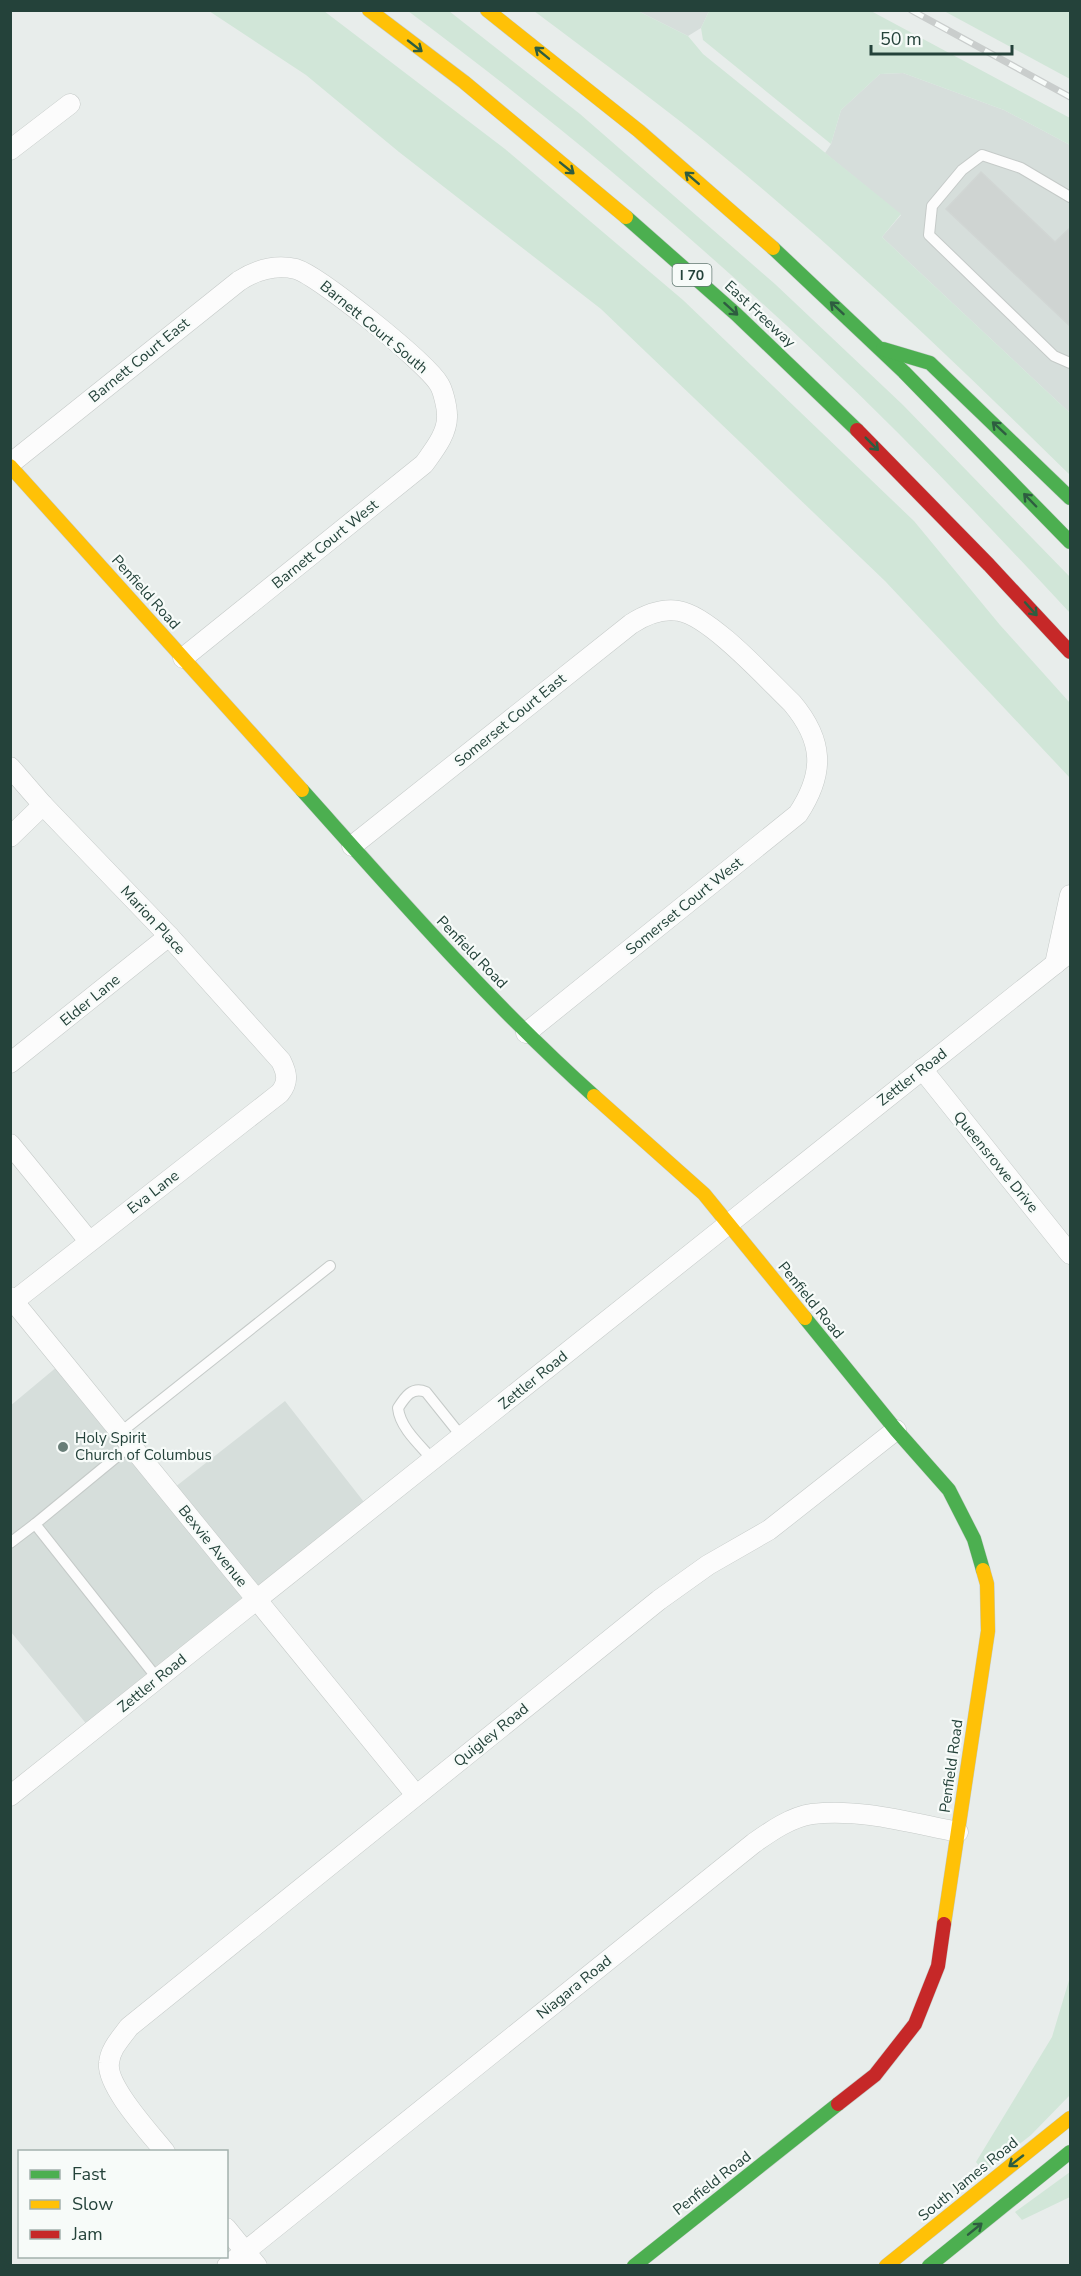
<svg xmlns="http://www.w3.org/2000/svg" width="1081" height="2276" viewBox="0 0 1081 2276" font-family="'Nunito Sans',sans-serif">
<rect width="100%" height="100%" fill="#e8edeb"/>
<g fill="#d6dedb">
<polygon points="638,11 638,10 709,11 701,28 688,36"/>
<polygon points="903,73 1004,110 1070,145 1070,413 882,237 901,215 825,153 831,144 841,110 880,74"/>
<polygon points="64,1361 170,1491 285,1401 371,1511 93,1732 11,1632 10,1406"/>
</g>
<g fill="#d1e6d8">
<polygon points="209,11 324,11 505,149 683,300 914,521 1000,625 1070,703 1070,778 885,581 601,309 399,152 306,75"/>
<path d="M408,11H449L580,114L775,284L903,405L1070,577V613C989,526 907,439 820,357C690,234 552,118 408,11Z"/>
<path d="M534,11H638L688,36L703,54L901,214L882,237L1070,413V475C960,367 848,259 729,161C666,108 599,60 534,11Z"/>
<polygon points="709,11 871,11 1070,118 1070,145 1004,110 903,73 880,74 841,110 831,144 703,40 701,28"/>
<polygon points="944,11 1070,11 1070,79"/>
<polygon points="1070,1977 1070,2095 1031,2135 984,2172 976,2162 1052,2037"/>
<polygon points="1070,2172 1070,2197 1022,2220 1015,2212"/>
</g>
<polygon fill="#cfd4d2" stroke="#d1d6d4" stroke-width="1.5" points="981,172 1055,242 1071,227 1071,327 946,209"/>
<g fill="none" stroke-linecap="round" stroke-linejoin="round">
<g stroke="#c5cac8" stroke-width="12">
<g id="lane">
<polyline points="1070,197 1021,168 982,155 962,170 932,206 929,235 1054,356 1070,363"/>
<polyline points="121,1432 330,1266"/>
<polyline points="131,1445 35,1524 157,1678"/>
<path d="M433,1460C420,1445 400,1428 398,1408C405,1397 412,1386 426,1392L462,1437"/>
<polyline points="10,1543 35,1524"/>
</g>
</g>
<g stroke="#c5cac8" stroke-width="21">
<g id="street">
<polyline points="10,150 70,104"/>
<path d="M10,464L239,281C256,270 275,264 296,269C319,276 426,362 439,384C443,390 447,407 447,415C448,433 434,450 424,464L183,658"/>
<path d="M10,767L43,805L169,936L281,1061C287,1073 289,1082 280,1093L14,1301"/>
<polyline points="10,837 43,805"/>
<path d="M352,846L631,624C645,615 661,608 679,611C710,616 767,679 792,703C824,741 825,773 798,814L526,1033"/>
<polyline points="1055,964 1070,895"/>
<polyline points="10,1063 169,936"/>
<polyline points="922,1069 1070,1254"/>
<polyline points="10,1144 89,1241"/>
<polyline points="10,1297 416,1795"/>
<polyline points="10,1796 1070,952"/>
<path d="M165,2152C150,2133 106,2086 109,2063C110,2049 121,2038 129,2027L659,1600L708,1565L769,1530L896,1430"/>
<polyline points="226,2228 257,2266"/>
<path d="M227,2266L754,1843C771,1831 791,1817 812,1814C860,1808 911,1823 958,1832"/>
</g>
</g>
<g stroke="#c3cbc8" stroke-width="15">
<g id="fast">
<polyline points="626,217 736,314 857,430"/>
<polyline points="773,248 904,372 1070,542"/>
<polyline points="883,349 930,363 1070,498"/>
<path d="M302,790C396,895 489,1002 594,1096"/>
<polyline points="805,1318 896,1430 949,1490 974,1539 983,1570"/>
<polyline points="634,2266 838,2104"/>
<polyline points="929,2266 1070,2152"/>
</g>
</g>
<g stroke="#c3cbc8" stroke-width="15">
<g id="slow">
<polyline points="369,10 464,82 626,217"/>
<polyline points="487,10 639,131 773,248"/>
<polyline points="10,466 302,790"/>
<polyline points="594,1096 704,1194 805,1318"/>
<polyline points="944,1924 988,1631 987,1584 983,1570"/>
<polyline points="886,2266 1070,2118"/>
</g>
</g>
<g stroke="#c3cbc8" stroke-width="15">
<g id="jam">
<polyline points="857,430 989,565 1070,652"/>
<polyline points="838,2104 875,2075 915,2024 938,1966 944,1924"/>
</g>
</g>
<use href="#lane" stroke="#fcfcfc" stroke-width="10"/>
<use href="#street" stroke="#fcfcfc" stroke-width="20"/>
<use href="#fast" stroke="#4caf50" stroke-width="14"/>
<use href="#slow" stroke="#ffc107" stroke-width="14"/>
<use href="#jam" stroke="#c62828" stroke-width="14"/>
<g stroke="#c9cdcc" stroke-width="7">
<polyline id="rail" points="911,10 1070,97"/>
</g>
<use href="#rail" stroke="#f7fbf9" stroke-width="4.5" stroke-dasharray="14" stroke-linecap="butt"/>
</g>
<defs><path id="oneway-shaft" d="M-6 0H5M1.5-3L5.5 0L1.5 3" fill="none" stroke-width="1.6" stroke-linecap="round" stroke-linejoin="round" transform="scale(1.5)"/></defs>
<g stroke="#2e5d40">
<use href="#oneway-shaft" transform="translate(415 46) rotate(38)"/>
<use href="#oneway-shaft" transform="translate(542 53) rotate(-141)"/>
<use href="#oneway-shaft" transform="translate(567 168) rotate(39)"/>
<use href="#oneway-shaft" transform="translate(692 178) rotate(-139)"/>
<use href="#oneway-shaft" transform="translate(837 308) rotate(-137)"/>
<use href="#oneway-shaft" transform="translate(731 309) rotate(42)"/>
<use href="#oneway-shaft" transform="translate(999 428) rotate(-137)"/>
<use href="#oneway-shaft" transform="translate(872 444) rotate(45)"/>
<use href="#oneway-shaft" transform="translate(1030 500) rotate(-134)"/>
<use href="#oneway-shaft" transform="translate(1031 609) rotate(48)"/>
<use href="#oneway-shaft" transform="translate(1016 2161) rotate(142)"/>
<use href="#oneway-shaft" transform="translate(975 2229) rotate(-39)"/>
</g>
<circle fill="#697e78" stroke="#f7fbf9" stroke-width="2" cx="63" cy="1447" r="6"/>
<g text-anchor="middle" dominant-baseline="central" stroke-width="4.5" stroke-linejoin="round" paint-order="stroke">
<rect fill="#f7fbf9" stroke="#637a73" stroke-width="1.5" x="672.5" y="264" width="39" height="22" rx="4.5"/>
<g font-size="14" font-weight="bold" fill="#24423a">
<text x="692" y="275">I 70</text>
</g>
<g font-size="15" fill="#24423a" stroke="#f7fbf9">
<text transform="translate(760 314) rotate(43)">East Freeway</text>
<text transform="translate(374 327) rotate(40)">Barnett Court South</text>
<text transform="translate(139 360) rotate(-39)">Barnett Court East</text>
<text transform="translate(325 544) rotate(-39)">Barnett Court West</text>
<text transform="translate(146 592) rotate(48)">Penfield Road</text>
<text transform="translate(510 720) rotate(-39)">Somerset Court East</text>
<text transform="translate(684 906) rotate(-39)">Somerset Court West</text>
<text transform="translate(153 920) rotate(47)">Marion Place</text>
<text transform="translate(472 952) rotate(46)">Penfield Road</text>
<text transform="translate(90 1000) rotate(-39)">Elder Lane</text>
<text transform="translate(912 1077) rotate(-38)">Zettler Road</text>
<text transform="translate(996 1162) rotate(51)">Queensrowe Drive</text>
<text transform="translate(153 1192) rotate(-38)">Eva Lane</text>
<text transform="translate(811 1300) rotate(51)">Penfield Road</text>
<text transform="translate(533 1380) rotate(-39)">Zettler Road</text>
<text transform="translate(213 1546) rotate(51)">Bexvie Avenue</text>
<text transform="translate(152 1683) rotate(-39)">Zettler Road</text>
<text transform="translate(491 1735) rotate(-39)">Quigley Road</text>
<text transform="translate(951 1766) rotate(-82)">Penfield Road</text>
<text transform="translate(574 1987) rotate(-39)">Niagara Road</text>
<text transform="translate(968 2179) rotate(-39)">South James Road</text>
<text transform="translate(712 2183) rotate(-38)">Penfield Road</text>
</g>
<g font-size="15" fill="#24423a" stroke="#f7fbf9" text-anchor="start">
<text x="75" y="1438">Holy Spirit<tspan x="75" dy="17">Church of Columbus</tspan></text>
</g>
</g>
<rect width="1081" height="2276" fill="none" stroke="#24423a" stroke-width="24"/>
<rect x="18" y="2150" width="210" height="108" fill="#f7fbf9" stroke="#a3b1ad" stroke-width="1.5"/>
<rect x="30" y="2170" width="30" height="9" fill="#4caf50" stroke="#a3b1ad" stroke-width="1.5"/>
<text x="72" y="2180" font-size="18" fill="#24423a">Fast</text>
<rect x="30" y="2200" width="30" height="9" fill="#ffc107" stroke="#a3b1ad" stroke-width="1.5"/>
<text x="72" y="2210" font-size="18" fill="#24423a">Slow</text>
<rect x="30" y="2230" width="30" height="9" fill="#c62828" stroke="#a3b1ad" stroke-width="1.5"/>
<text x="72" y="2240" font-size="18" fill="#24423a">Jam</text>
<path d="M871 45v9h141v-9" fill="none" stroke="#24423a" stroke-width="3"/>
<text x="880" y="45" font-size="18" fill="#24423a" stroke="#f7fbf9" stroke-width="4.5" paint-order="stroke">50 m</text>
</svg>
